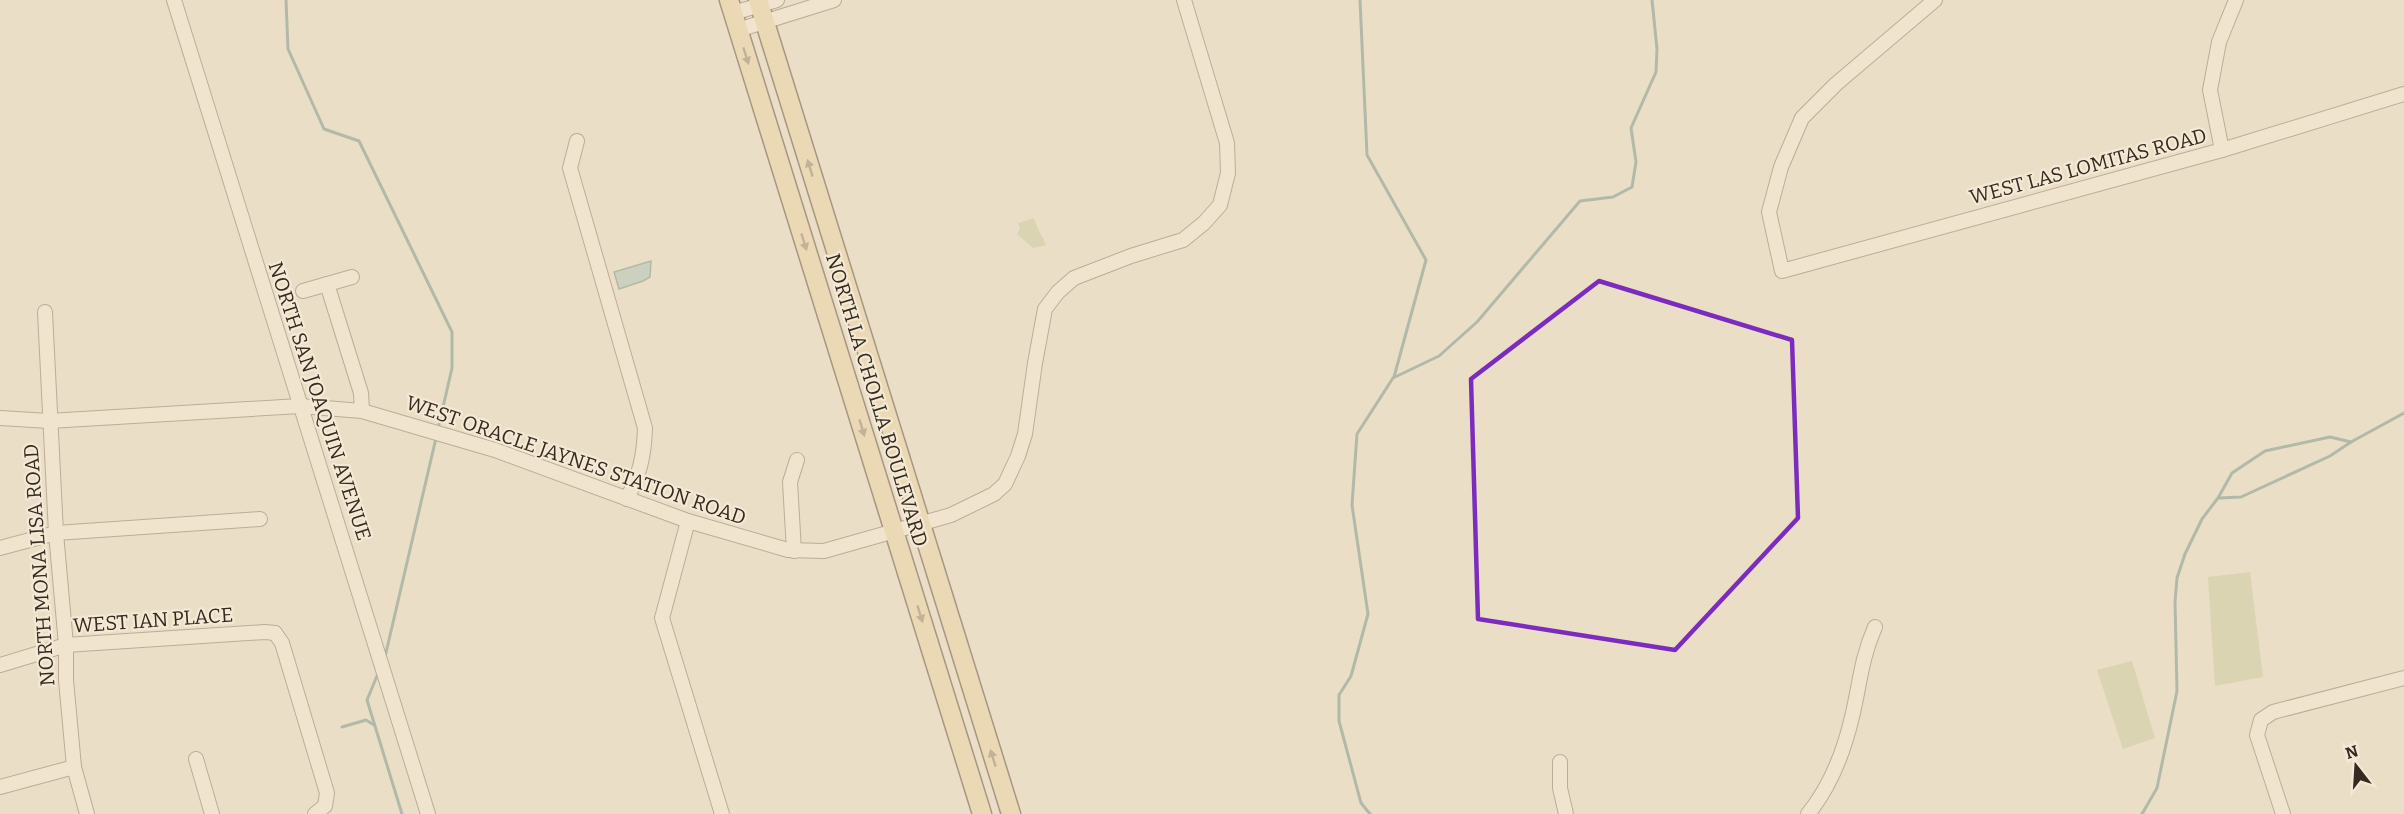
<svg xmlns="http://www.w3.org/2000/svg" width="2404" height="814" viewBox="0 0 2404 814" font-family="Bitter,serif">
<rect width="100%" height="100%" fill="#ebdec6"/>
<g fill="#c5c89a">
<path d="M1034,218C1037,229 1042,235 1046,245L1033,248L1017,234L1020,229L1018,223Z"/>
<polygon points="2250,572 2263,677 2215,686 2208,577"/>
<polygon points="2132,661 2155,738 2123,749 2097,670"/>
</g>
<polygon fill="#a7bfb6" stroke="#6e8c83" stroke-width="1.5" points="651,261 650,277 643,281 619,289 614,272"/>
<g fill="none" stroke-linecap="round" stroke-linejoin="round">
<g stroke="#6e8c83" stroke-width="3">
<polyline points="286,0 288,49 324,129 359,141 452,332 452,368 438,429"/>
<polyline points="1360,0 1367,155 1426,260 1394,377"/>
<polyline points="2219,498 2241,497 2330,456 2351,442"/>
<polyline points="385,657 436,438"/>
<polyline points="379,671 367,700 402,814"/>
<polyline points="342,727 366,720 374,725"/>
<polyline points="1370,814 1361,803 1339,721 1339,695 1351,676 1368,614 1352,505 1357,434 1393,378 1439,356 1477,322 1580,201 1613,197 1632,187 1636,162 1631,128 1656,72 1657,49 1652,0"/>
<polyline points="2142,814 2157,788 2177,691 2175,602 2177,578 2185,554 2202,519 2218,498 2232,473 2265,451 2330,437 2351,442 2404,413"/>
</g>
<g stroke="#85705d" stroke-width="16">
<g id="minor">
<path d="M174,0C258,271 344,542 428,814"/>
<polyline points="1935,0 1836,84 1802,118 1781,167 1769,212 1782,271 2222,150 2404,94"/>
<polyline points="733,13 777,0"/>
<polyline points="738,30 834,0"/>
<path d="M577,141L570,168L645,428C644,457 640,473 627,499"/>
<polyline points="2222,150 2210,90 2219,42 2236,0"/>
<polyline points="327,284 361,393 362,411"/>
<polyline points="303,291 352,277"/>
<polyline points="45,312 56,533 66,645 66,680 74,767 87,814"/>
<polyline points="0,418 49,421 300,406 362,411 495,450 688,521 788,550 824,551 951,515 994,494 1005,484 1018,456 1025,434 1035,363 1045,309 1058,292 1074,278 1131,256 1183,240 1204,223 1220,205 1228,173 1227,143 1184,0"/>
<polyline points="688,521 662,618 722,814"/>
<polyline points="0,548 56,533 260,519"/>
<polyline points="794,551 790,482 797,460"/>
<polyline points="275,633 282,643 327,793 325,806 315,814"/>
<polyline points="0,665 66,645 265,632 275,633"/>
<polyline points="196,759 212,814"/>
<polyline points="1560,762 1560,788 1566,814"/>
<polyline points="0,787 74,767"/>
<path d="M1808,814C1830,787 1844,751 1852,717C1860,684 1861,659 1875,627"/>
<polyline points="2283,814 2257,735 2261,720 2273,712 2404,678"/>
</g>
</g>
<g stroke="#533f31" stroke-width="21">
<g id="major">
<polyline points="729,0 982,814"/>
<polyline points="758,0 1011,814"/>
</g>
</g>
<use href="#minor" stroke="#f6ecd8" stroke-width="14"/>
<use href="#major" stroke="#ebd0a1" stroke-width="18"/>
</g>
<defs><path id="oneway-solid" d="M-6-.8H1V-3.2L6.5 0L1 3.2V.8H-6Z" transform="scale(1.5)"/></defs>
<g fill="#907c60">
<use href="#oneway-solid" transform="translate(746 56) rotate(73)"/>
<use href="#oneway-solid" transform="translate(810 168) rotate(-107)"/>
<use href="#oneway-solid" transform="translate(804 242) rotate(73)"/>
<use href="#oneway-solid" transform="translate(862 428) rotate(73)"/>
<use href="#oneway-solid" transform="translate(920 614) rotate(73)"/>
<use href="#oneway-solid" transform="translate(993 758) rotate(-107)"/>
</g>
<path d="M0 0H2404V814H0ZM1599,281L1792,340L1798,518L1675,650L1478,619L1471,379Z" fill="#ebdec6" fill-opacity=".55" fill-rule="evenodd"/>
<path fill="none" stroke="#7b2cbf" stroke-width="4.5" stroke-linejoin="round" d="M1599,281L1792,340L1798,518L1675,650L1478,619L1471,379Z"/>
<g text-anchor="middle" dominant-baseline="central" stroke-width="4.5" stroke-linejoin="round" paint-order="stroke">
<g font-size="20" fill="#362920" stroke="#f3e9d5">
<text transform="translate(2088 166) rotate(-15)">WEST LAS LOMITAS ROAD</text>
<text transform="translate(877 400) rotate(73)">NORTH LA CHOLLA BOULEVARD</text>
<text transform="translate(320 401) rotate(72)">NORTH SAN JOAQUIN AVENUE</text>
<text transform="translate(576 460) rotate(19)">WEST ORACLE JAYNES STATION ROAD</text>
<text transform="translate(39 565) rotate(-94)">NORTH MONA LISA ROAD</text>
<text transform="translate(153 620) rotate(-4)">WEST IAN PLACE</text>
</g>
</g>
<g transform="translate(2356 766) rotate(343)" stroke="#f3e9d5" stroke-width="4.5" paint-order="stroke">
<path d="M0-4.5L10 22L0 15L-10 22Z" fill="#362920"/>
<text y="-9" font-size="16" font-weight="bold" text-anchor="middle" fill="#362920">N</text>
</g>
</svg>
